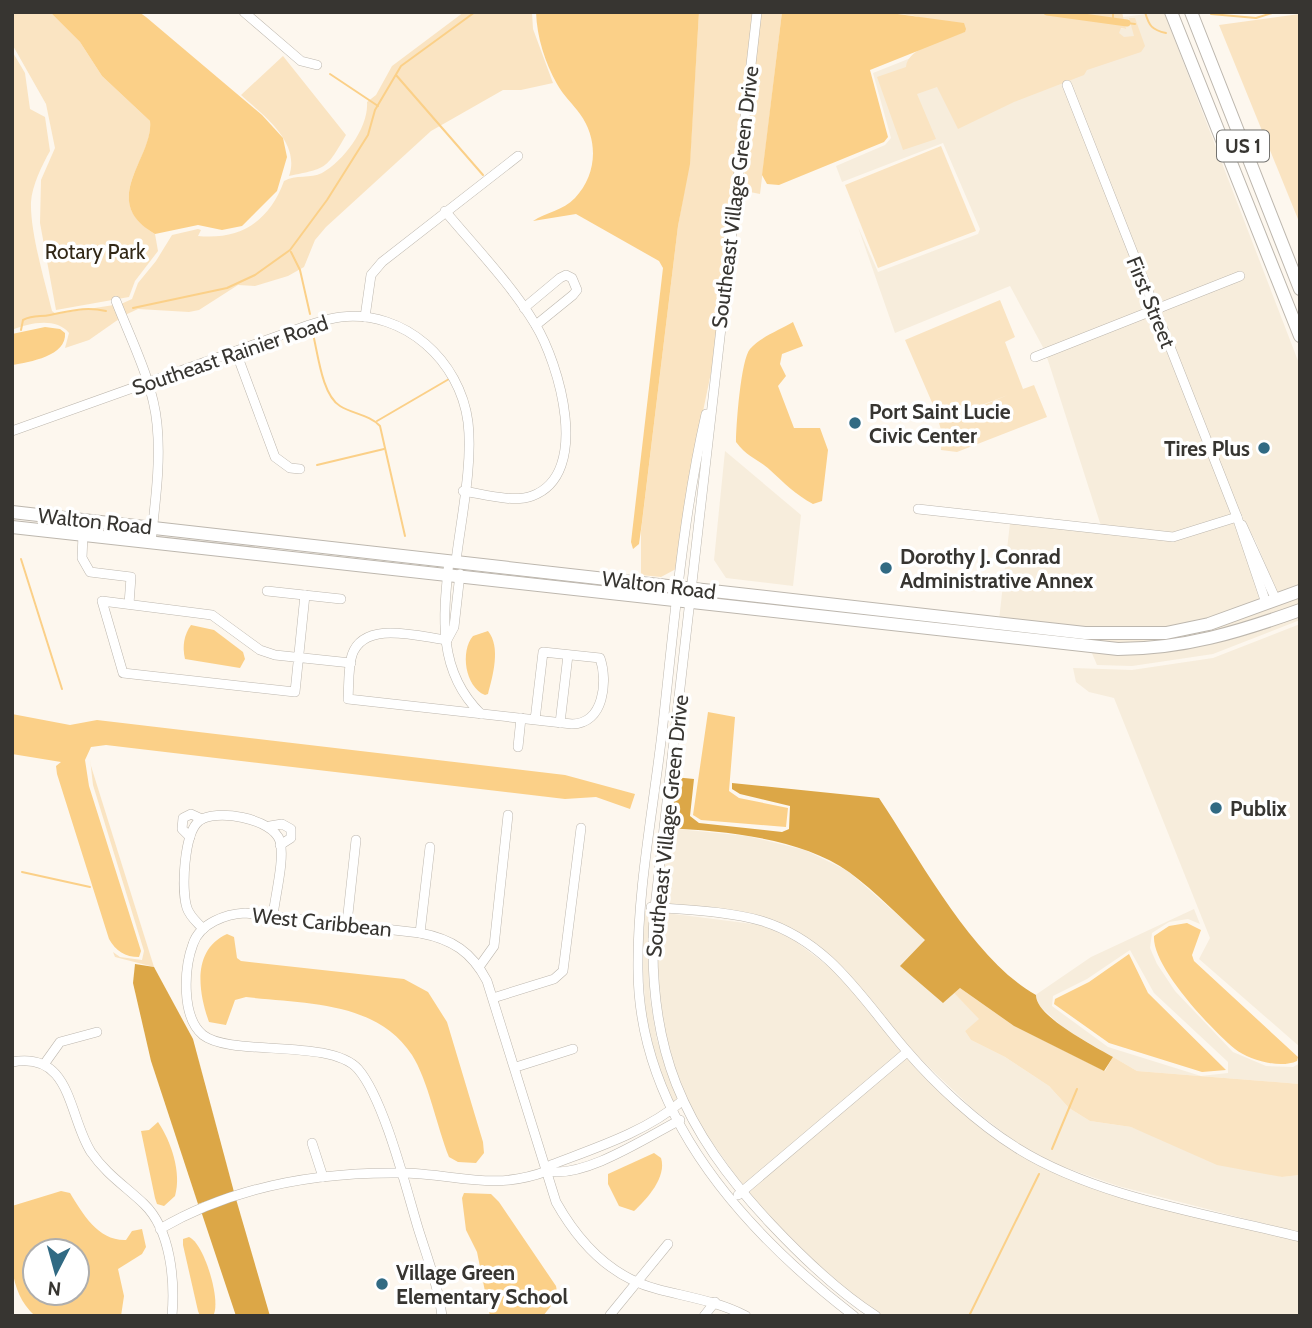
<svg xmlns="http://www.w3.org/2000/svg" width="1312" height="1328" viewBox="0 0 1312 1328" font-family="Cabin,sans-serif">
<rect width="100%" height="100%" fill="#fdf7ee"/>
<g fill="#f7eddc" fill-rule="evenodd">
<polygon points="982,12 1015,12 1125,29 1123,17 1164,12 1300,366 1300,587 1278,595 1256,542 1241,515 1069,81 1062,84 1232,515 1173,533 1101,526 1045,351 1010,286 895,333 858,227 878,272 978,234 980,229 943,143 842,182 836,166 885,145 891,138 873,73 966,36"/>
<polygon points="725,451 801,515 793,586 726,578 714,560"/>
<polygon points="1235,522 1261,601 1208,620 1165,629 1131,631 999,620 1010,523 1173,541"/>
<polygon points="1300,595 1300,605 1228,631 1153,643 1098,643 998,633 999,628 1085,637 1166,637"/>
<polygon points="1300,614 1300,620 1213,654 1132,666 1097,665 1091,651 1118,653"/>
<polygon points="1300,624 1300,1047 1199,959 1210,938 1114,698 1089,692 1076,682 1073,668 1132,670 1213,658"/>
<polygon points="668,828 747,836 805,850 848,871 926,940 943,1003 954,993 980,1019 965,1031 971,1040 1005,1057 1049,1086 1069,1108 1090,1121 1131,1127 1282,1177 1300,1175 1300,1233 1118,1186 1058,1165 1018,1144 974,1110 910,1049 845,969 815,944 794,931 659,904"/>
<path d="M1194,909L1200,924L1188,919L1169,922L1152,933L1150,948L1157,964L1175,991L1233,1052L1266,1066L1293,1067L1300,1063V1084L1137,1071L1066,1030L1037,1004L1034,996L1091,957ZM1130,950L1154,993L1228,1062V1073L1201,1076L1108,1047L1052,1006L1053,996L1087,979Z"/>
<polygon points="645,911 651,911 648,954 650,999 657,1040 678,1100 673,1104 656,1060 646,1018 642,955"/>
<polygon points="658,912 761,925 791,938 840,975 902,1051 743,1186 692,1114 664,1037 655,954"/>
<polygon points="907,1057 936,1084 1055,1172 1300,1241 1300,1316 883,1316 860,1301 800,1249 748,1192"/>
</g>
<g fill="#fae4c2">
<path d="M12,12H50L80,42L102,76L150,121C154,160 97,199 155,234L158,251L135,281L129,297L56,310L40,223L41,180L55,148L46,104L12,44Z"/>
<path d="M464,12H532L533,29L553,83L521,90H503L431,131L326,227L315,240L304,267L288,276L255,286L238,285L199,310L189,312L138,309L125,315L121,304L132,299L138,283L156,261L172,235L198,229L201,230L198,236C240,240 269,222 284,181C295,174 311,179 322,173C344,161 369,127 367,102L376,95L392,66Z"/>
<polygon points="699,12 753,12 713,363 695,450 676,569 661,577 641,575 641,531 678,226 690,158"/>
<polygon points="761,12 782,12 760,194 745,191 742,183"/>
<path d="M883,12H1122L1126,29L1121,28L1119,33L1124,37L1134,36L1129,18H1135L1145,46L1141,52L1087,70L1084,75L1014,102L958,129L937,87L917,94L936,139L903,150L877,77L906,67C907,47 948,39 964,32L915,16Z"/>
<polygon points="1300,14 1300,224 1219,25"/>
<path d="M12,51L25,73L30,109L45,117L50,151C42,165 32,186 31,202C30,232 45,282 52,311L56,314L114,305L119,319L89,340L65,348L69,333C56,317 29,323 12,330Z"/>
<path d="M283,56L346,135C326,169 328,168 289,176C301,142 263,115 241,95Z"/>
<polygon points="941,146 976,231 878,268 845,185"/>
<polygon points="1000,300 1015,337 1005,342 1023,389 1034,385 1047,417 957,452 941,450 942,433 939,423 1008,395 940,421 905,340"/>
<polygon points="90,759 91,766 154,967 115,957 113,952 120,957 142,960 144,951 93,785"/>
<polygon points="960,988 1014,1026 1105,1071 1113,1057 1137,1071 1300,1084 1300,1175 1282,1177 1217,1165 1131,1127 1090,1121 1069,1108 1049,1086 1005,1057 971,1040 965,1031 979,1019 954,993"/>
</g>
<g fill="#dca747">
<path d="M674,777L694,779L690,816L699,823L782,832L789,829L790,806L740,794L732,789V783L879,798C920,859 973,960 1036,995C1035,1016 1094,1046 1113,1057L1104,1071L1014,1026L960,988L943,1003L900,966L925,940C900,917 876,892 849,872C802,838 723,831 668,828Z"/>
<polygon points="135,964 154,967 193,1039 234,1192 198,1204 151,1061 133,983"/>
<polygon points="236,1199 270,1316 236,1316 201,1211"/>
</g>
<g fill="#fbd088" fill-rule="evenodd">
<path d="M50,12H139L146,17L262,115L283,138L287,157L277,191L242,226L222,230L198,225L155,234C97,201 154,158 150,121L102,76L80,42Z"/>
<path d="M536,12H699L690,164L678,226L642,522L639,544L633,549L631,542L663,268L659,261L576,214L533,221C546,212 563,211 575,198C597,175 599,140 580,114C573,104 563,95 557,84C545,62 537,38 536,12Z"/>
<polygon points="782,12 883,12 964,23 966,29 965,32 870,70 888,137 884,142 779,185 767,184 762,175"/>
<path d="M793,322L803,346L782,354L780,364L786,376L778,386L794,428H820L828,450L822,501L813,504C796,495 783,482 770,470C757,458 748,458 736,442C736,425 741,359 750,349C760,337 780,330 793,322Z"/>
<path d="M45,327L60,329L65,333C67,356 30,362 12,365V334Z"/>
<path d="M191,625L214,630L243,652L245,659L240,668L185,659C182,646 184,635 191,625Z"/>
<path d="M488,631C501,647 493,675 488,694L485,695C465,687 460,651 473,636Z"/>
<polygon points="708,712 735,717 729,791 739,798 788,808 786,827 701,820 693,815"/>
<path d="M12,714L70,725L97,720L565,775L635,794L630,809L596,797L565,799L106,745L91,747L85,760L89,786L141,951L139,957C125,957 116,951 109,939L57,774L56,766L61,762L12,754Z"/>
<path d="M1187,923L1201,930L1192,955L1194,961L1298,1057L1297,1061C1280,1069 1249,1060 1235,1049C1211,1029 1152,967 1154,936L1169,926Z"/>
<path d="M227,934L234,937L237,958L241,961L404,979L428,992L447,1022L483,1142L484,1153L476,1163L458,1162L449,1157C437,1127 428,1080 412,1055C376,1000 304,1004 246,997L235,1000L226,1025L209,1022C198,991 192,950 227,934Z"/>
<polygon points="1129,954 1148,993 1226,1070 1202,1072 1109,1043 1054,1004 1055,999 1089,982"/>
<path d="M158,1122C171,1141 182,1173 175,1196L164,1206L157,1204L155,1198L141,1131L149,1130Z"/>
<path d="M654,1153L661,1158C667,1177 647,1199 634,1211L619,1206L608,1184V1174Z"/>
<path d="M61,1191L70,1193C83,1214 98,1241 126,1240L132,1231L142,1229L146,1247L142,1254L118,1269L124,1296L121,1316H35C4,1288 12,1244 12,1206ZM35,1251H77V1293H35Z"/>
<polygon points="464,1193 491,1194 499,1202 556,1286 558,1297 543,1316 490,1316 477,1252 466,1230 462,1198"/>
<path d="M189,1237C204,1243 222,1302 213,1316H200L198,1311L183,1245V1239Z"/>
</g>
<g fill="none" stroke-linecap="round" stroke-linejoin="round">
<g stroke="#fbd088" stroke-width="2">
<polyline points="1113,12 1113,21"/>
<path d="M1145,12C1149,26 1152,30 1166,33"/>
<polyline points="1211,14 1256,18 1275,12"/>
<polyline points="1127,23 1135,24"/>
<polyline points="330,74 378,106"/>
<polyline points="396,75 483,175"/>
<polyline points="291,252 300,270 310,314"/>
<polyline points="133,308 227,288 255,275 290,250 327,200 368,135 375,110 401,66 475,12"/>
<path d="M21,330L23,320C33,315 40,317 50,315C71,311 85,306 106,311"/>
<path d="M313,334C318,354 322,395 340,406C353,414 370,415 380,426L405,536"/>
<polyline points="377,421 449,379"/>
<polyline points="317,465 384,449"/>
<polyline points="21,559 62,689"/>
<polyline points="22,872 90,887"/>
<polyline points="1052,1149 1077,1089"/>
<polyline points="969,1316 1039,1174"/>
</g>
<polyline stroke="#fbd088" stroke-width="7" points="1047,12 1127,23"/>
<g stroke="#bdb7ae" stroke-width="10">
<g id="minor">
<polyline points="244,12 301,61 317,65"/>
<path d="M757,12L654,916C646,1048 682,1129 771,1224C803,1258 837,1291 876,1316"/>
<polyline points="1067,85 1237,517 1266,603"/>
<path d="M445,211C475,247 511,284 535,324C559,363 592,474 532,496C513,503 483,494 463,491"/>
<path d="M116,301C131,340 153,382 157,424C161,463 155,503 151,542"/>
<polyline points="524,308 560,278 566,275 572,278 577,290 573,295 536,325"/>
<polyline points="365,317 371,275 382,262 518,156"/>
<polyline points="236,352 275,457 290,468 300,469"/>
<polyline points="1035,357 1240,276"/>
<path d="M706,414C682,519 674,627 662,733C653,811 637,892 638,970C639,1117 745,1232 854,1316"/>
<path d="M12,431L309,325C319,322 330,318 341,317C405,310 460,361 468,422C473,464 461,519 456,561"/>
<polyline points="918,509 1173,537 1237,517"/>
<polyline points="1242,525 1276,600"/>
<polyline points="83,535 82,558 90,572 131,577 129,604"/>
<path d="M449,561C443,617 437,671 481,714"/>
<polyline points="267,591 341,599"/>
<polyline points="305,595 295,692 123,673 102,601 212,615 260,650 275,655 351,663"/>
<path d="M447,640C420,637 364,619 352,655C348,668 349,685 348,699L572,724C604,724 608,681 600,658L543,652L535,720"/>
<polyline points="447,640 454,627 460,574"/>
<polyline points="560,723 568,655"/>
<polyline points="518,747 521,718"/>
<polyline points="270,826 282,824 291,829 291,838 280,845"/>
<polyline points="190,837 182,829 183,818 191,814 202,819"/>
<path d="M651,907C687,910 727,911 762,921C830,942 862,999 906,1050C936,1085 977,1123 1017,1148C1097,1198 1209,1214 1300,1237"/>
<polyline points="347,923 356,840"/>
<path d="M203,929C198,923 190,917 187,908C181,890 184,833 199,821C214,808 273,818 280,841C285,859 275,896 273,916"/>
<polyline points="420,933 430,847"/>
<polyline points="479,967 494,946 508,815"/>
<polyline points="493,998 554,979 563,971 581,828"/>
<path d="M12,1062C72,1051 68,1116 91,1152C106,1174 125,1186 144,1204C171,1230 175,1281 172,1316"/>
<polyline points="45,1063 60,1042 97,1032"/>
<polyline points="516,1067 573,1049"/>
<polyline points="312,1143 323,1177"/>
<path d="M547,1171C584,1179 647,1137 680,1120"/>
<polyline points="738,1195 907,1052"/>
<path d="M160,1229C232,1187 316,1172 400,1173C454,1173 491,1192 547,1171L551,1165C595,1148 646,1132 682,1101"/>
<polyline points="610,1315 668,1244"/>
<path d="M442,1316C438,1285 427,1257 418,1228C406,1188 384,1099 358,1069C330,1038 231,1057 203,1035C181,1017 184,968 193,944C200,923 226,914 245,913L420,933C452,939 472,952 487,981L556,1202C579,1243 610,1277 657,1289C687,1297 717,1301 746,1316"/>
<polyline points="704,1316 715,1302"/>
</g>
</g>
<g stroke="#bdb7ae" stroke-width="14">
<g id="major">
<polyline points="1171,12 1300,336"/>
<polyline points="1191,12 1300,289"/>
<polyline points="12,512 1085,633 1166,633 1209,624 1300,591"/>
<path d="M12,527L1118,649C1183,649 1239,632 1300,610"/>
</g>
</g>
<use href="#minor" stroke="#fff" stroke-width="9"/>
<use href="#major" stroke="#fff" stroke-width="12"/>
</g>
<g fill="#316a83" stroke="#fff" stroke-width="2.5">
<circle cx="855" cy="423" r="7"/>
<circle cx="1264" cy="448" r="7"/>
<circle cx="886" cy="568" r="7"/>
<circle cx="1216" cy="808" r="7"/>
<circle cx="382" cy="1284" r="7"/>
</g>
<g text-anchor="middle" dominant-baseline="central" stroke-width="7" stroke-linejoin="round" paint-order="stroke">
<rect fill="#fff" stroke="#73726f" stroke-width="2" x="1217" y="130.5" width="52" height="31" rx="5"/>
<g font-size="19" font-weight="bold" fill="#373531">
<text x="1243" y="146">US 1</text>
</g>
<g font-size="21" fill="#373531" stroke="#fff">
<text transform="translate(735 197) rotate(-83)">Southeast Village Green Drive</text>
<text transform="translate(1151 302) rotate(68)">First Street</text>
<text transform="translate(230 355) rotate(-19)">Southeast Rainier Road</text>
<text transform="translate(95 521) rotate(6)">Walton Road</text>
<text transform="translate(659 585) rotate(7)">Walton Road</text>
<text transform="translate(667 826) rotate(-84)">Southeast Village Green Drive</text>
<text transform="translate(322 922) rotate(6)">West Caribbean</text>
</g>
<g font-size="21" fill="#322817" stroke="#fff">
<text x="95" y="251">Rotary Park</text>
</g>
<g font-size="21" font-weight="bold" fill="#373531" stroke="#fff" text-anchor="start">
<text x="869" y="411">Port Saint Lucie<tspan x="869" dy="24">Civic Center</tspan></text>
<text x="1250" y="448" text-anchor="end">Tires Plus</text>
<text x="900" y="556">Dorothy J. Conrad<tspan x="900" dy="24">Administrative Annex</tspan></text>
<text x="1230" y="808">Publix</text>
<text x="396" y="1272">Village Green<tspan x="396" dy="24">Elementary School</tspan></text>
</g>
</g>
<rect width="1312" height="1328" fill="none" stroke="#373531" stroke-width="28"/>
<g transform="translate(56 1272) rotate(186)"><circle r="33" fill="#ffffff" stroke="#afaead" stroke-width="2"/>
<path d="M0-5L12 26L0 18L-12 26Z" fill="#316a83"/>
<text y="-10" font-size="19" font-weight="bold" text-anchor="middle" fill="#373531">N</text>
</g>
</svg>
